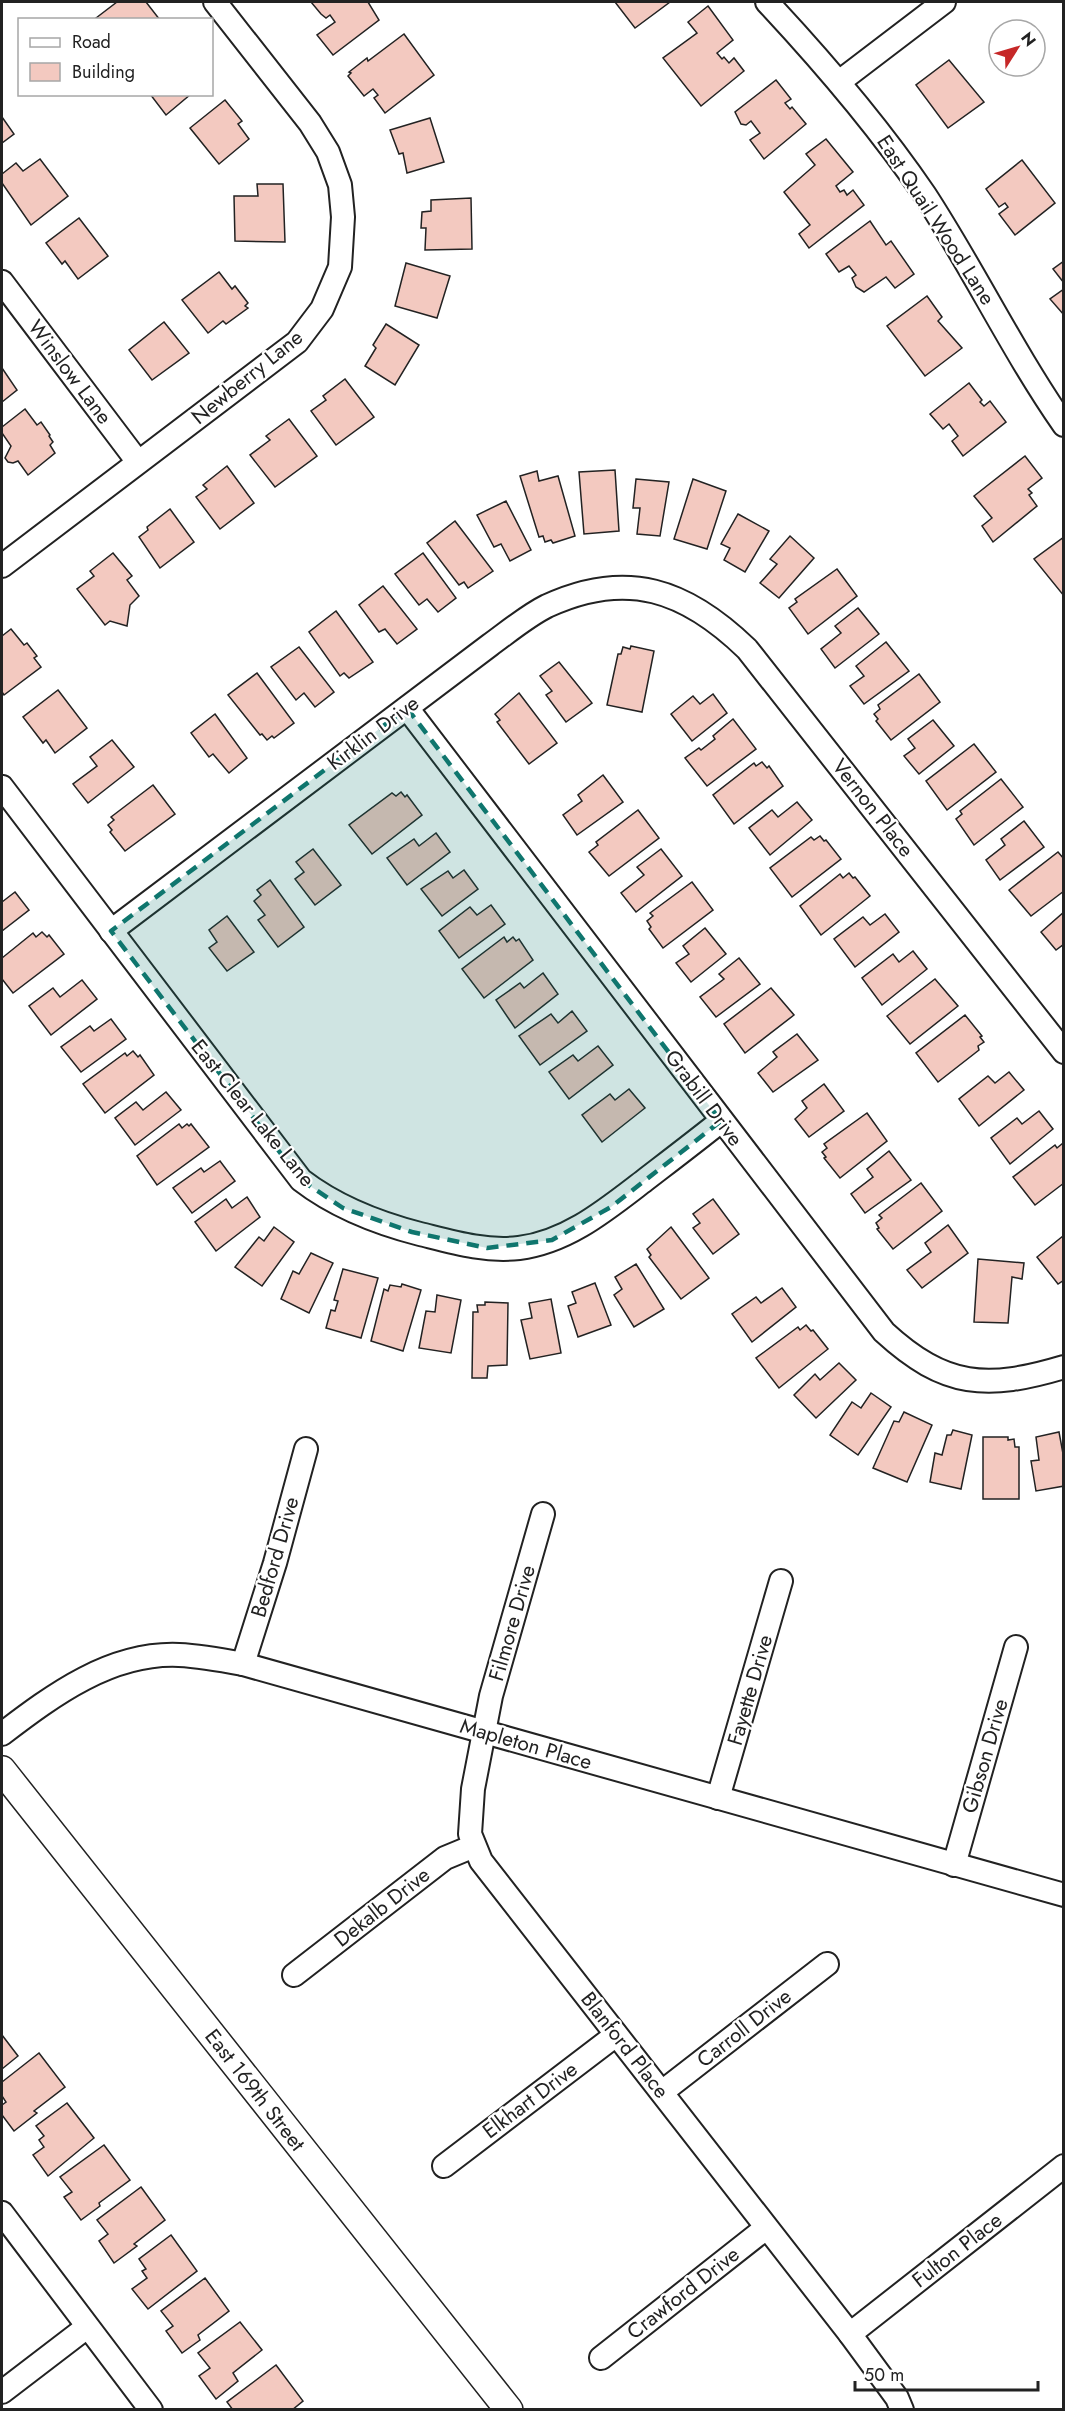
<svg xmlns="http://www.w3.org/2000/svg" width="1065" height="2411" viewBox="0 0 1065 2411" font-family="Jost,sans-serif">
<rect width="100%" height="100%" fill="#fff"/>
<g fill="#f3c9c0" stroke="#222" stroke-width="1.5">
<polygon points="117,2 146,2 160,20 98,20 96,18"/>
<polygon points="311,2 368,2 379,20 333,55 317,35 335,22 330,15 326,18 321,14"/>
<polygon points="615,2 670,2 635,28"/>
<polygon points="708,6 733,40 717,53 722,59 724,57 729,63 734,58 744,71 701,106 663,58 697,33 688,22"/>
<polygon points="404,34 434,75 385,113 374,98 378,95 373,89 364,96 348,76 351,73 349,72 367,58 368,61"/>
<polygon points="949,60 984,102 948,128 916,85"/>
<polygon points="776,80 791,99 785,103 790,109 792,107 806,124 764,159 750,140 760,133 751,121 746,125 741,124 735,112"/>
<polygon points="150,94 191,94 166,115"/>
<polygon points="225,100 242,121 238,124 249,139 219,164 190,128"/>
<polygon points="2,117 14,134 2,143"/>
<polygon points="430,118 444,162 407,173 403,153 399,154 390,130"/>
<polygon points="826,139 853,172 836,186 840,192 844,190 847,195 853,190 864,205 809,248 799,234 810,225 784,192 815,165 806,154"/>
<polygon points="40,159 68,196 31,225 2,183 2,174 16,163 23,171"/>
<polygon points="1022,160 1055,203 1015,235 999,214 1008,207 1005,203 999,207 986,189"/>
<polygon points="257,184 283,184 285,242 235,241 234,196 258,196"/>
<polygon points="471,198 472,249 425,250 426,228 421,228 422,212 431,211 431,200"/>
<polygon points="79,218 108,256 78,279 65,261 62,264 46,243"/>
<polygon points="870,221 886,245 891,241 914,274 895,288 886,277 864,292 856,287 852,278 856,275 849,266 839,272 826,254"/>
<polygon points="1064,261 1064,283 1053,269"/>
<polygon points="406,263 450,276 437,318 395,306"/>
<polygon points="219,272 232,289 235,286 248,303 245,306 248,308 226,324 223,321 208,333 182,300"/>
<polygon points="1064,289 1064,315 1050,299"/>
<polygon points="927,296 942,317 938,321 962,348 925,376 887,326"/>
<polygon points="164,322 189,353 152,380 129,350"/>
<polygon points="386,324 419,345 395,385 365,366 376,348 373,345"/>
<polygon points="2,368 17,390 2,402"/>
<polygon points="345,379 374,417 336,445 311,411 326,400 323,396"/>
<polygon points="969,383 982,400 980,402 984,406 990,401 1006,422 963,456 952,441 958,436 949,424 943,429 930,414"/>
<polygon points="25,409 37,425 41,422 50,435 49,436 53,442 50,445 55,453 28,475 18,461 13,463 8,462 5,458 11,446 2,433 2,427"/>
<polygon points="289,419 317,456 275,487 250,455 270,440 266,436"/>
<polygon points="1025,456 1042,478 1028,489 1032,493 1029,495 1037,506 993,542 982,526 992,518 974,496"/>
<polygon points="227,466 254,503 220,529 196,497 207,489 203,485"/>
<polygon points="615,470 619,531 584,534 579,472"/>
<polygon points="537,471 539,481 558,476 575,536 553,543 551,540 545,542 543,536 539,537 520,476"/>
<polygon points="636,479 669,482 660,536 637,534 640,508 633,508"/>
<polygon points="693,479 726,491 707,549 674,539"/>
<polygon points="506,501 531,550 510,561 501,544 494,547 477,515"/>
<polygon points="170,509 194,542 160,568 139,537 148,530 147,527"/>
<polygon points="738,514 769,531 745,572 724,560 730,548 721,544"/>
<polygon points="455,521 493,571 468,588 464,582 459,585 427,543"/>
<polygon points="790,536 814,558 779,598 760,583 777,564 770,559"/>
<polygon points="1064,537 1064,596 1034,559"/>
<polygon points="113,553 132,576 127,580 139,596 130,605 127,626 110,621 105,625 77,589 94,576 90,571"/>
<polygon points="423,553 456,598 438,612 427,599 419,605 395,574"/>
<polygon points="837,569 857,596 808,634 789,608 797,602 795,599"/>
<polygon points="383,586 417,629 397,644 385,629 379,632 359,605"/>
<polygon points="858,608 879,634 835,668 821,649 841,633 835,626"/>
<polygon points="336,611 373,662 349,678 344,673 340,676 309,632"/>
<polygon points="11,629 24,645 27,643 37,656 34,658 41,667 4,695 2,692 2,636"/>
<polygon points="886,642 909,671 864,704 850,686 864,676 856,666"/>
<polygon points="631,646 654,651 642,712 607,705 618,654 621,654 623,647 630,649"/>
<polygon points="299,647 334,692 315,707 304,693 296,700 271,667"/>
<polygon points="559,662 592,703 566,722 546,695 552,691 540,676"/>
<polygon points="257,673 294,723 274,738 272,736 267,740 262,734 260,735 228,695"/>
<polygon points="919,674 940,702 891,740 876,721 878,719 874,714 880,709 878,705"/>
<polygon points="58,690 87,728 55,753 46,740 43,743 23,717"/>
<polygon points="519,693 557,743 529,764 497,722 500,720 495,714"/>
<polygon points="713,694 727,713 692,741 671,714 693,696 700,704"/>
<polygon points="215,714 247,758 229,773 213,754 209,757 191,733"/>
<polygon points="733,719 756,749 707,786 685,758 699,748 701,750 715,739 713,736"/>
<polygon points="933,720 954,746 919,774 904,756 915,748 908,739"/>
<polygon points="112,740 134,767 88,803 73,784 97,766 90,757"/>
<polygon points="974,744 996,772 947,810 926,781"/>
<polygon points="762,762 767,768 769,766 783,786 734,824 713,795 754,763 756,766"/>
<polygon points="603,775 623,802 577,835 563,815 582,801 578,795"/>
<polygon points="1001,779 1023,807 974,845 956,819 962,814 960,811"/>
<polygon points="153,785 175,814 125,851 110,832 112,830 108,825 114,820 111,817"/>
<polygon points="401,792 405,797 407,795 422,815 372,854 349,825 392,793 396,796"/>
<polygon points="797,802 812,820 770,855 749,828 772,810 778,817"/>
<polygon points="638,810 659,838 609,876 589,852 598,845 596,842"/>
<polygon points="1024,821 1044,847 1000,880 986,860 1005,845 1001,839"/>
<polygon points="436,833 450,852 407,885 387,858 414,839 419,846"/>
<polygon points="820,836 824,841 826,840 841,859 792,897 770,868 811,837 814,840"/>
<polygon points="313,849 341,885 315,905 295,879 304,872 296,862"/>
<polygon points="661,849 682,876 636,912 621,893 644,875 637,867"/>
<polygon points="1058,852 1064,859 1064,891 1031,916 1009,890"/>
<polygon points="464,870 478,889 442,916 421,889 448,871 453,878"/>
<polygon points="849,873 853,878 855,877 870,896 821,935 800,906 840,874 843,878"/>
<polygon points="270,880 304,927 278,947 258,920 265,915 254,901 261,895 257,890"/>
<polygon points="692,882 713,910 663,948 649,929 651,927 647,921 653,916 650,913"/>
<polygon points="15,892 29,910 2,931 2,902"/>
<polygon points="491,905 505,924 459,958 439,931 470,907 477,915"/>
<polygon points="1064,912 1064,944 1056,950 1041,932"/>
<polygon points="885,914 899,932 855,967 834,939 863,917 870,925"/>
<polygon points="227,916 254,952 227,971 209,948 217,942 209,930"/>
<polygon points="705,928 726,954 691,982 676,963 689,954 683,946"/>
<polygon points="42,932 47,937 49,935 64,954 13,993 2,979 2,958 33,933 36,937"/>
<polygon points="504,937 507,942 513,937 516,941 519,939 533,960 484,998 462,969"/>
<polygon points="913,951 927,969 882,1005 862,978 893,954 899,962"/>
<polygon points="739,958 760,984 716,1017 700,997 724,979 719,974"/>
<polygon points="543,973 558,994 515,1028 496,1000 520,983 524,988"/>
<polygon points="935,979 958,1006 910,1044 887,1016"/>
<polygon points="82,980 97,999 51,1035 29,1006 53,988 60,997"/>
<polygon points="771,988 794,1015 745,1053 724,1024"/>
<polygon points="572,1011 587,1031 540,1065 519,1036 551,1014 558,1023"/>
<polygon points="965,1015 982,1036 980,1037 984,1042 978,1046 979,1050 938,1082 916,1053"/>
<polygon points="111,1019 126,1039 81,1072 61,1047 90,1026 94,1031"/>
<polygon points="797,1034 818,1060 773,1092 758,1073 777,1057 773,1052"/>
<polygon points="598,1046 613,1065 569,1099 549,1072 573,1055 578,1061"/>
<polygon points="133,1051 138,1057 140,1055 154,1075 105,1113 83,1084 125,1053 127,1056"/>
<polygon points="1009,1072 1024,1090 979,1126 959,1099 988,1076 995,1083"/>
<polygon points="824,1084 844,1111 809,1137 795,1119 807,1108 802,1101"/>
<polygon points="629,1089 645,1108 602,1142 582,1115 610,1094 615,1100"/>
<polygon points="166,1092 181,1110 135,1145 115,1118 136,1102 143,1110"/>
<polygon points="1039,1111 1053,1129 1010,1164 991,1138 1017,1118 1022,1124"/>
<polygon points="867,1113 887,1141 840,1178 824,1158 826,1157 822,1152 827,1148 824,1144"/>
<polygon points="179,1124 182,1128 187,1124 189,1126 191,1124 209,1147 157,1185 137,1156"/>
<polygon points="1063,1143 1064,1183 1035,1205 1013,1177 1055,1145 1057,1148"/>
<polygon points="889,1151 911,1180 865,1213 851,1194 873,1177 867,1169"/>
<polygon points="220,1161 235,1181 192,1213 173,1188 201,1168 204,1172"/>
<polygon points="921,1183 942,1211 893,1249 877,1229 879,1228 876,1223 882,1218 879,1215"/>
<polygon points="247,1197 260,1217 216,1251 195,1222 226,1199 232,1208"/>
<polygon points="713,1199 739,1234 713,1254 693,1228 700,1223 693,1214"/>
<polygon points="948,1225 968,1253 922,1288 907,1270 931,1252 925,1243"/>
<polygon points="274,1227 294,1242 262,1286 235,1267 259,1237 264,1241"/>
<polygon points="671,1227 709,1278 681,1299 649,1257 651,1255 647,1249"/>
<polygon points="1063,1236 1064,1280 1058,1284 1037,1257"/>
<polygon points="311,1253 333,1263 309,1313 281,1299 293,1271 299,1274"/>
<polygon points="978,1259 1024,1263 1022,1279 1012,1277 1008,1323 974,1322"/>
<polygon points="636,1264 664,1309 634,1327 614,1295 622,1289 615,1277"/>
<polygon points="343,1269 378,1278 361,1338 326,1328 331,1310 335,1311 338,1301 334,1300"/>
<polygon points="595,1283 611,1325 578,1337 568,1306 576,1303 572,1292"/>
<polygon points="402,1284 421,1290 403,1351 371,1341 384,1289 388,1291 390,1285 401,1287"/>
<polygon points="782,1288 796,1307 752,1342 732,1314 756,1297 761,1303"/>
<polygon points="437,1295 461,1300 451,1353 419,1348 426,1311 435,1312"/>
<polygon points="551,1299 561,1353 530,1359 521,1320 532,1318 529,1303"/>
<polygon points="485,1302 508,1303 507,1365 488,1366 487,1378 472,1378 473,1312 478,1312 477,1305 485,1305"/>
<polygon points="806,1325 811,1331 813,1330 828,1349 779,1388 756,1358 798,1327 800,1330"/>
<polygon points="839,1363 856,1380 816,1418 794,1395 815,1374 820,1380"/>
<polygon points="871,1393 891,1407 858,1455 830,1435 852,1402 861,1408"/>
<polygon points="904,1412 932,1425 907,1482 873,1468 894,1421 899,1422"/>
<polygon points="953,1430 972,1435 961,1489 930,1482 935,1453 942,1455 947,1435 951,1435"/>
<polygon points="1059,1432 1064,1459 1064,1486 1036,1491 1031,1461 1039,1460 1036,1437"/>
<polygon points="983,1437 1008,1437 1008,1440 1014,1439 1015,1447 1019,1447 1019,1499 983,1499"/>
<polygon points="2,2035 18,2056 2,2069"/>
<polygon points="39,2053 65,2087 34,2111 37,2113 14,2131 2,2115 2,2105 6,2102 2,2096 2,2082"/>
<polygon points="67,2103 94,2138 48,2176 33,2155 44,2147 39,2140 44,2136 36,2126"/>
<polygon points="104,2145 130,2180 99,2203 100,2206 81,2220 64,2197 72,2192 60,2177"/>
<polygon points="141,2187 165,2220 134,2244 137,2246 114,2263 99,2241 108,2234 97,2220"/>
<polygon points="171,2235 197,2271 148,2309 132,2289 147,2278 142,2271 146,2269 139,2259"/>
<polygon points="205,2278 229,2311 198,2335 200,2340 182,2353 166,2331 173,2326 161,2311"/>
<polygon points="240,2322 262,2350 233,2373 238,2381 216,2399 199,2376 210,2368 198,2353"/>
<polygon points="276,2365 303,2401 292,2410 233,2410 227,2402"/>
</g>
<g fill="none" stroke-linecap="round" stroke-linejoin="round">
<g stroke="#222" stroke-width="26">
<g id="minor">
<path d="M767,2C824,63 878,126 925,195C974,270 1013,352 1064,425"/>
<polyline points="839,82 944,2"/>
<polyline points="2,282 138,462"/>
<polyline points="2,566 297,342 322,309 340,267 343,217 340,185 328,152 310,123 215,2"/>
<path d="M407,708L884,1332C945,1388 987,1390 1064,1367"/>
<path d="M2,787L301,1180C336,1207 377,1223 420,1234C452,1242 485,1252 519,1248C568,1242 607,1209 645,1180C671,1160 696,1141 721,1121"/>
<path d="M111,931L490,645C508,632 527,616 547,606C627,569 686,590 747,649L1064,1052"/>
<polyline points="543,1514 491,1696 473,1789 470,1834 481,1861 850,2334 897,2398 902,2410"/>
<polyline points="243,1664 275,1563 306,1449"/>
<path d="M2,1734C53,1695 111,1652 179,1655C201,1656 222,1660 243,1664L1064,1895"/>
<polyline points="718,1798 781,1581"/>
<polyline points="954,1865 1016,1647"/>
<polyline points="294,1975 445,1858 474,1846"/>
<polyline points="662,2092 827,1964"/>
<polyline points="444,2166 616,2035"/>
<polyline points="2,2213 151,2410"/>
<polyline points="850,2334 1064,2166"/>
<polyline points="601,2358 766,2228"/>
<polyline points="2,2392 87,2327"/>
</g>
</g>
<g stroke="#222" stroke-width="30">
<polyline id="tertiary" points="2,1770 509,2410"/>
</g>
<use href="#minor" stroke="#fff" stroke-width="22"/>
<use href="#tertiary" stroke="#fff" stroke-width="27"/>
</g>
<path fill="#0f766e" fill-opacity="0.2" stroke="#0f766e" stroke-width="4.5" stroke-dasharray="12 8" stroke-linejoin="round" d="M407,708L721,1121L611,1207L552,1240L487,1248L412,1232L343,1208L301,1180L111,931Z"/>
<g text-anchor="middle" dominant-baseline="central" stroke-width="4.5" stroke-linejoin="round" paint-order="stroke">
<g font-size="21" fill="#222" stroke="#fff">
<text transform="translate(936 220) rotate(57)">East Quail Wood Lane</text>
<text transform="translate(70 372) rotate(53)">Winslow Lane</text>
<text transform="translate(247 377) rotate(-39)">Newberry Lane</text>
<text transform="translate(373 733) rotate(-37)">Kirklin Drive</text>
<text transform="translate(873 808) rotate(52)">Vernon Place</text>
<text transform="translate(704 1098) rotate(53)">Grabill Drive</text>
<text transform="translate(253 1113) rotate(51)">East Clear Lake Lane</text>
<text transform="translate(275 1557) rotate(-74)">Bedford Drive</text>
<text transform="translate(512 1623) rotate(-74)">Filmore Drive</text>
<text transform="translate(750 1690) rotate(-74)">Fayette Drive</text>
<text transform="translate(526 1744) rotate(16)">Mapleton Place</text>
<text transform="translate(985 1756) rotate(-74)">Gibson Drive</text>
<text transform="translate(382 1907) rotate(-38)">Dekalb Drive</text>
<text transform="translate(744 2028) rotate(-38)">Carroll Drive</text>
<text transform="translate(625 2045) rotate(52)">Blanford Place</text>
<text transform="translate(255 2090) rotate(52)">East 169th Street</text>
<text transform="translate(530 2100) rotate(-37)">Elkhart Drive</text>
<text transform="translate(957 2250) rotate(-38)">Fulton Place</text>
<text transform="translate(683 2293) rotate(-38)">Crawford Drive</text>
</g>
</g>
<rect width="1065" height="2411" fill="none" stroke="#222222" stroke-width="6"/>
<rect x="18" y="18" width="195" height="78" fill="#ffffff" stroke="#a7a7a7" stroke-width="1.5"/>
<rect x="30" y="38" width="30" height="9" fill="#ffffff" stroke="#a7a7a7" stroke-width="1.5"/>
<text x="72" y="48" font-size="18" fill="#222222">Road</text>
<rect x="30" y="63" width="30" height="18" fill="#f3c9c0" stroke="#a7a7a7" stroke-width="1.5"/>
<text x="72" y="78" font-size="18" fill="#222222">Building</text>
<g transform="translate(1017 48) rotate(53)"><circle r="28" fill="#ffffff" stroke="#a7a7a7" stroke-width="1.5"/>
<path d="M0-4.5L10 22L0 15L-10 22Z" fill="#c62828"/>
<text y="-9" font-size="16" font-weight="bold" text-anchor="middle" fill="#222222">N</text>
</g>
<path d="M855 2381v9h183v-9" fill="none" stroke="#222222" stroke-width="3"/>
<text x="864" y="2381" font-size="18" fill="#222222" stroke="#ffffff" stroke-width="4.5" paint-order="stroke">50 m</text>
</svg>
